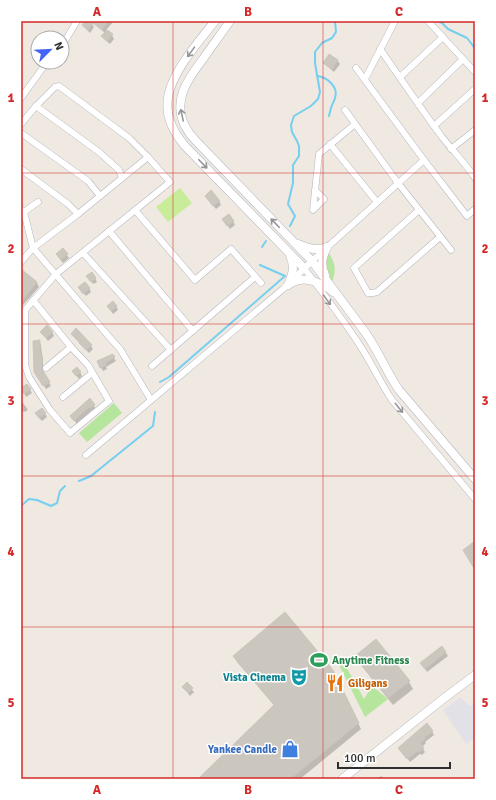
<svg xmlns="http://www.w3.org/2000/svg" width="496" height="800" viewBox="0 0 496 800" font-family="Signika,sans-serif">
<rect width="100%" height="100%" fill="#efe9e1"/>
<polygon fill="#e3e1e8" points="461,697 469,706 475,703 475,738 466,744 443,710"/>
<g fill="#b6e59e">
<path d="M329,253C336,264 336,271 332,282C328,272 324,264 329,253Z"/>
<polygon points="114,403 122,413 87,442 79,433"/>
<polygon points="343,661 364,699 372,686 388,699 365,717 339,665"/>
</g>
<polygon fill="#c9ec9a" points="180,188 192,203 168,222 156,207"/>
<g fill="#0003">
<polygon points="86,21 89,21 92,24 94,27 90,33 85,28 83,25"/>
<polygon points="98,21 114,21 106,30 112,35 114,39 110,44 105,40 103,36 105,33 98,27 96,24"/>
<polygon points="337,60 340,64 334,72 327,66 324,63"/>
<polygon points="208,199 219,201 221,205 216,209"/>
<polygon points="233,221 235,225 230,229 226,223"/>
<polygon points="63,250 69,258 63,263 59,258"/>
<polygon points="22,270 37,283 39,287 23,305 21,304 21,272"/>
<polygon points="95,278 97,282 93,284 90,279"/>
<polygon points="89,288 91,292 86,296 82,291"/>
<polygon points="108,306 116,306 118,310 113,314"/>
<polygon points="76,329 91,346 93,349 89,353 74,337 72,334"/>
<polygon points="41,332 52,332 54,336 48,341"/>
<polygon points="39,341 41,345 42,355 43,358 43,373 51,386 46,389 35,372"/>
<polygon points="112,355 116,361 106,367 107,369 103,371 98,362"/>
<polygon points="80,372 82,376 79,379 75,374"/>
<polygon points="27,385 32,393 26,397 22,389"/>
<polygon points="21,400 28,410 24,412 21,409"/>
<polygon points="90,400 96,409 93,411 92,410 77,424 73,419"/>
<polygon points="42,409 47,417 42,421 38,417"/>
<polygon points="442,647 448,656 427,672 423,666"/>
<polygon points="234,656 336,676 361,729 300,779 199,779 275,706 237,662"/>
<polygon points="356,657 409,682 413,689 393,705 360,664"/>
<polygon points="187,684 194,692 190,696 183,687"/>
<polygon points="432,731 434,735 425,742 426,743 422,747 425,752 422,755 420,754 410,762 402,751"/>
<polygon points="382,776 383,779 378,779 377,778"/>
</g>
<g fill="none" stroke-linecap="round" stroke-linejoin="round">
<g stroke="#75cff0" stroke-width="2">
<polyline points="438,21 442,23 448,29 467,38 471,43 475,49"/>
<path d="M317,76C327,77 339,87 335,98C335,99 334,100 334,101C331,106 330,112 329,116"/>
<polyline points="290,226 295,216 288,204 293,183 293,165 299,156 299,146 297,141 292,132 291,125 294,116 311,106 318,99 320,92 315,63 315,52 322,43 332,38 336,32 335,21"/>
<polyline points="262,247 266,241"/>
<polyline points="160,382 169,377 285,276 260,265"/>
<polyline points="79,481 91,476 153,426 155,412"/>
<polyline points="21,506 29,499 37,500 51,506 57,503 60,491 65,486"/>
</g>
</g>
<g fill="#cbc7bf" stroke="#cbc5ba">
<polygon points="85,21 104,21 107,23 102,30 93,23 88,30 82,25"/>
<polygon points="107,30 113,34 107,41 101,36"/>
<polygon points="329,54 338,60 332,69 323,63"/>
<polygon points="211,190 220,201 213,206 205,196"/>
<polygon points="229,214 234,221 227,226 222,219"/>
<polygon points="63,248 68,254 61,260 56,254"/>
<polygon points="21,269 37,282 21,302"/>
<polygon points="92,272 96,278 91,282 86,276"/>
<polygon points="85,282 90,288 83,294 78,287"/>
<polygon points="113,301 117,306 111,311 107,306"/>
<polygon points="47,325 53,332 46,338 40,332"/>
<polygon points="76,328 92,345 86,350 79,343 80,342 71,334"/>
<polygon points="40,340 40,354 42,354 42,369 50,382 43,386 34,372 33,341"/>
<polygon points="113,354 115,357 105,363 106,365 100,368 97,361"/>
<polygon points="77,367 81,372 76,376 72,371"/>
<polygon points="27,384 31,389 24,394 21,390 21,388"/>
<polygon points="90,398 95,405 90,408 89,407 74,421 70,416"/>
<polygon points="42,408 46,413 39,418 35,413"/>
<polygon points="475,541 475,570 463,550"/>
<polygon points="285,612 333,670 359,723 290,779 198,779 274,705 233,656"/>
<polygon points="376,639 410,681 388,698 355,656"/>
<polygon points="442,646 446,652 425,669 420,663"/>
<polygon points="187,682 193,688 188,693 182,687"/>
<polygon points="427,723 433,731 424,738 425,739 420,743 424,748 419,752 418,751 407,759 398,748"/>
</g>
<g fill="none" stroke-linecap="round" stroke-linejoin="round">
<g stroke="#b4b7c1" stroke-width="7">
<g id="street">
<polyline points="428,21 475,72"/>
<polyline points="62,46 77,21"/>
<path d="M380,49C401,79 421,109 442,137C453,151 466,164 475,178"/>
<polyline points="356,68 424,160 467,216 475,209"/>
<polyline points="400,77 443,37"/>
<polyline points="365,79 395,21"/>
<polyline points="21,98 47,62"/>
<polyline points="418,103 463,59"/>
<polyline points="36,106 99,152 119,170 122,178"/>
<polyline points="345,110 398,183 451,250"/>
<polyline points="21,124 36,106 55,87 59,86 129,138 148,157 170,182 56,274 25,310 25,365 29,377 50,410 70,433 109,401 88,365 71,347 33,300"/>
<polyline points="434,126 475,89"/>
<polyline points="21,133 88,181 100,196"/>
<polyline points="330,144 377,202"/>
<polyline points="451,149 475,130"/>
<polyline points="21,169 68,204 78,214"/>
<polyline points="315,190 324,199 313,210 319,154 355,124"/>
<polyline points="21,209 24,212 33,248 111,339 120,349 151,400"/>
<polyline points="135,210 195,280 231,249 261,283"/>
<polyline points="419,210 354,268 368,293 373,293 377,292 440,237"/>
<polyline points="24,212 38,202"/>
<polyline points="109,231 193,331"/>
<polyline points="83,253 171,350"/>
<polyline points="21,262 33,248 78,214 148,157"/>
<path d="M304,268C323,293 342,318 359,344C371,362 380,382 392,400L475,499"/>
<polyline points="152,366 255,277"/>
<polyline points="46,368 71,347"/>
<polyline points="63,397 92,373"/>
<polyline points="86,455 283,289 312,261 424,160"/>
</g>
</g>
<g stroke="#b4b7c1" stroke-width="9">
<g id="secondary">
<path d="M215,21C199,41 171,73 168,98C165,116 174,133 185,146L304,268"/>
<path d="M230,21C221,34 212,46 203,59C188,79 172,100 185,126C188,132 192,137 196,141L312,261L365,332C378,350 386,371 399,390L475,479"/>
<path d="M298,244C310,249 315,251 327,247"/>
<path d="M325,275C320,263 322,258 327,247"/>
<path d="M288,285C292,283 296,280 300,280C309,278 326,285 333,292"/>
<path d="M288,285C293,273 295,268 290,255"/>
<polyline points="342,779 443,699 475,675"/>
</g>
</g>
<use href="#street" stroke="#fff" stroke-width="6"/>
<use href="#secondary" stroke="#fff" stroke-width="8"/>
</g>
<defs><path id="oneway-shaft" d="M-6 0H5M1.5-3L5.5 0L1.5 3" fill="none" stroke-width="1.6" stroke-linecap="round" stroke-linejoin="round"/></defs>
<g stroke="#969696">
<use href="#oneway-shaft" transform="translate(191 52) rotate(126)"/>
<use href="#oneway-shaft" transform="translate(182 115) rotate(-102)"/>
<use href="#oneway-shaft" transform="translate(203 164) rotate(46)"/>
<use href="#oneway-shaft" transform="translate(275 223) rotate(-134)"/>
<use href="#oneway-shaft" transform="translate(327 300) rotate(54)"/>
<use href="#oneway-shaft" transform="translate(399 408) rotate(51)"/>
</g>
<path fill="none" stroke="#d62828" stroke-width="1" stroke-opacity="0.55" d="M173,21V779M323,21V779M21,173H475M21,324H475M21,476H475M21,627H475"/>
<defs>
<g id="stadium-bare" transform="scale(1.38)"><path d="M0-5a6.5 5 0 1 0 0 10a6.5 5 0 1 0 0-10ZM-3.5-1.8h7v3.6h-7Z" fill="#2e9e5b" stroke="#fff" stroke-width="2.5" paint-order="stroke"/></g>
<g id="theatre-bare" transform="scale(1.38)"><path d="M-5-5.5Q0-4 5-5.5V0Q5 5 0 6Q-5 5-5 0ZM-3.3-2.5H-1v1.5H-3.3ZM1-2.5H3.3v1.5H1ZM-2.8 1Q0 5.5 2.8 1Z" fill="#0f9aa8" stroke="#fff" stroke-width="2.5" paint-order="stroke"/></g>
<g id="restaurant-bare" transform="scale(1.38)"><path d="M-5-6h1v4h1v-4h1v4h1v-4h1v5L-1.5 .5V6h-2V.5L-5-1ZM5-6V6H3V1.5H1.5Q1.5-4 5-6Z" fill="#e8710a" stroke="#fff" stroke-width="2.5" paint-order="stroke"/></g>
<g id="shop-bare" transform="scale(1.38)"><path d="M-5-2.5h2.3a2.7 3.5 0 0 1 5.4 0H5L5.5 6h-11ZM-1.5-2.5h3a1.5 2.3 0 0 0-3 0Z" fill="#3f7fe0" stroke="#fff" stroke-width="2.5" paint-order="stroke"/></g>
</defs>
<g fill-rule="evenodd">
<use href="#stadium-bare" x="319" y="660"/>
<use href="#theatre-bare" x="299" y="677"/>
<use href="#restaurant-bare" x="335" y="683"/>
<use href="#shop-bare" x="290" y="749"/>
</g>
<g text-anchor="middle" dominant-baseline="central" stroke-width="3" stroke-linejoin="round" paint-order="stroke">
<g font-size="11" font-weight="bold" fill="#27864d" stroke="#fff" text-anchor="start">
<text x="332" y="660">Anytime Fitness</text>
</g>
<g font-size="11" font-weight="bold" fill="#0d838f" stroke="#fff" text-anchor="end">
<text x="286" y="677">Vista Cinema</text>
</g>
<g font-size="11" font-weight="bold" fill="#c56008" stroke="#fff" text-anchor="start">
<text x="348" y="683">Giligans</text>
</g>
<g font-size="11" font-weight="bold" fill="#366cbe" stroke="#fff" text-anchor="end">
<text x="277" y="749">Yankee Candle</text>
</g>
</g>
<rect width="496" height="800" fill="none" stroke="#ffffff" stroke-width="44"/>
<g transform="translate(50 50) rotate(66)"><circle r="19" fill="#ffffff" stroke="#ababab"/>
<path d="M0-3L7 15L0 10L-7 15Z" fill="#4264fb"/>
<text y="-6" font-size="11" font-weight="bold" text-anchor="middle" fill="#2e2e2e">N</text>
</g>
<path d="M338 762v6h112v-6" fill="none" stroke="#2e2e2e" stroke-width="2"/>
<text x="344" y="762" font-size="12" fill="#2e2e2e" stroke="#ffffff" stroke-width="3" paint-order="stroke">100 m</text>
<rect x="22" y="22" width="452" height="756" fill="none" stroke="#d62828" stroke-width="1.5"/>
<g font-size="13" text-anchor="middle" font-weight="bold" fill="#d62828">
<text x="97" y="16">A</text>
<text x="248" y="16">B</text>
<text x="399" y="16">C</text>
<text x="11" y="102">1</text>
<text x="485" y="102">1</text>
<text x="11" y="253">2</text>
<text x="485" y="253">2</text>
<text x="11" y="405">3</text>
<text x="485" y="405">3</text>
<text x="11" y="556">4</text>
<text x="485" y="556">4</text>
<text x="11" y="707">5</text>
<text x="485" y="707">5</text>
<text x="97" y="794">A</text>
<text x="248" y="794">B</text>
<text x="399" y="794">C</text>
</g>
</svg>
